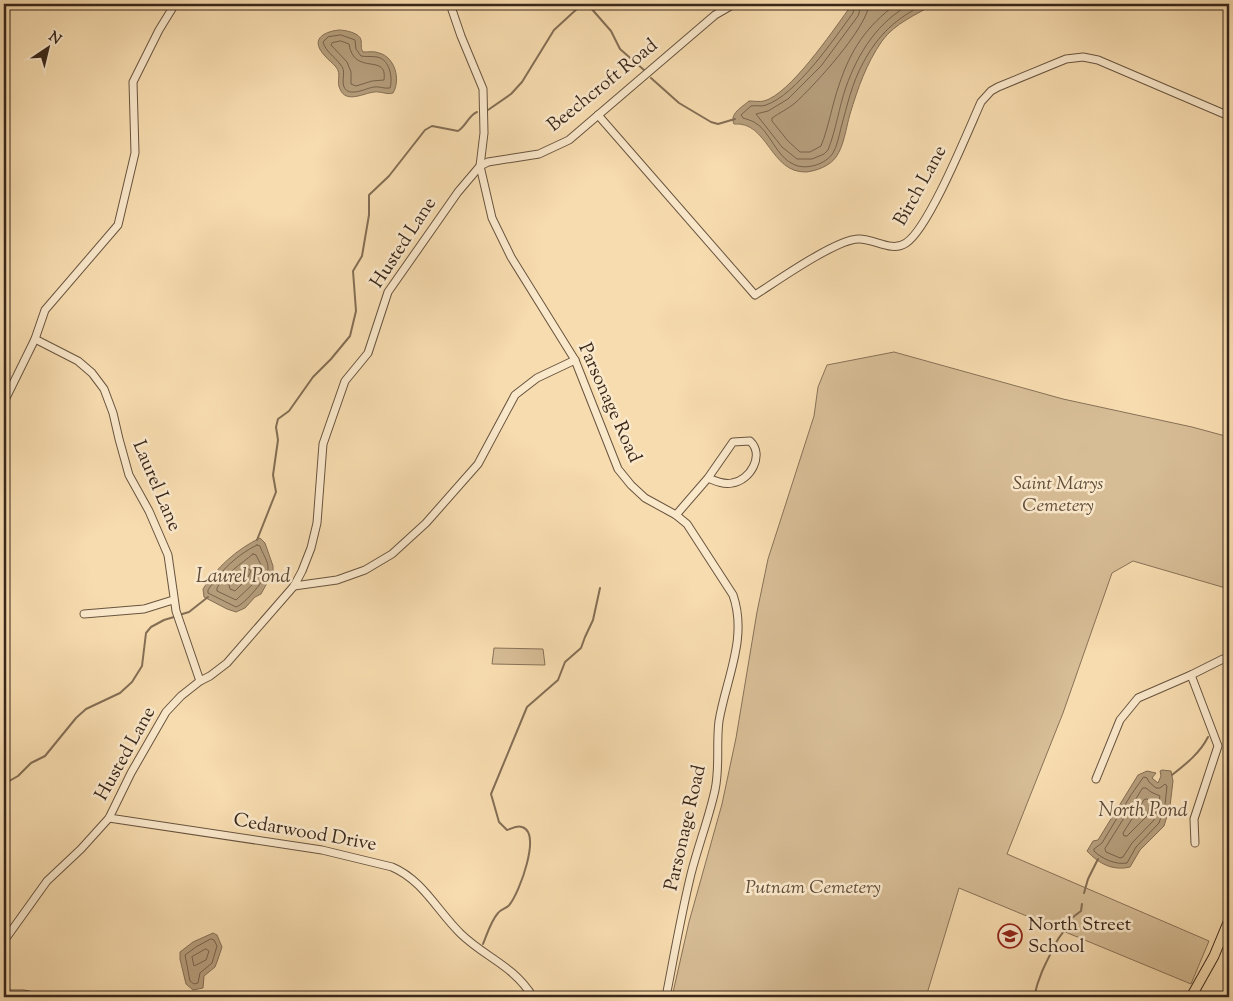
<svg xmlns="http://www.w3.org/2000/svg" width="1233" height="1001" viewBox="0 0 1233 1001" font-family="'Sorts Mill Goudy',serif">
<rect width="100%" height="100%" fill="#f7dcaf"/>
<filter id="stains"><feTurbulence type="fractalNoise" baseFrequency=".004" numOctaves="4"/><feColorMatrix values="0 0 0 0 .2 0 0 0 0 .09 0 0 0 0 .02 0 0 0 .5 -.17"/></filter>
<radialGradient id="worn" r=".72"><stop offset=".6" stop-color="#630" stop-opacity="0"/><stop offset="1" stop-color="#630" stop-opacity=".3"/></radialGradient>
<g fill="#d7bd96" stroke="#887258">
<polygon points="894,352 1063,399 1192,427 1229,437 1229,589 1133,561 1112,573 1063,713 1007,854 1209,941 1191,984 959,888 926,997 672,997 689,922 722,804 736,738 757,612 768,559 814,416 818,387 827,365"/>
<polygon points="494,648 543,649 545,665 492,664"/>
</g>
<g fill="#b69e7c" stroke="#846e55">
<path d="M851,4H934C916,15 895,23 882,41C866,64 858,88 850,114C846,128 844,146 836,157C830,166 816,171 806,172C770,173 768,121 734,124C729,114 742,107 749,101C753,101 760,102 764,101C790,94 832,32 848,10Z"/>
<path d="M339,30C345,30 360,33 361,40C362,45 360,47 363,52C369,52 375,51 379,53C395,57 401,80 393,93C386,95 381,91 374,92C364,93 346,104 340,89C336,82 342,74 336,67C333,63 328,60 325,56C310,40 322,32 339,30Z"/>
<path d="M260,538L265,543L273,566V572L261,594L255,597L245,608L236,612L227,609L204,597L203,589C216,568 237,549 260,538Z"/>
<path d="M1162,770L1171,771L1173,781L1170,806L1164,826L1140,850L1130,867C1113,871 1099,864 1087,851L1093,841L1098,840L1138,775L1147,771L1156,773L1152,778L1158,783L1161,776L1160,771Z"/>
<polygon points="213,933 217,935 222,947 218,959 215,967 204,976 203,988 193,990 186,984 180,959 180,952 193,942"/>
</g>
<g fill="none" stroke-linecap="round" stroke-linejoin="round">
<g stroke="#77624b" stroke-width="1">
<path d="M855,4L853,13C834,39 796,95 766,105C762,107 756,105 751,106L741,115L743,118C746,119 750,120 754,122C770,130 776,158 795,165C807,170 826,164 833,153C837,146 839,136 841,128C847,106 852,83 863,63C878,35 896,18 925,4"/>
<path d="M862,4L858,16L821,66L788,99L768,111L756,114L782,147L797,159H812L824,154L828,150C836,130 839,107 846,87C858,53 878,21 911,4"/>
<path d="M869,4C868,27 813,87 795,103C788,109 779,113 772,118V121L788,141L800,152H810L821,146C829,126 832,105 839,85C851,49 866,27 896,4"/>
<path d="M341,35L355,40L356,49L361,56C366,57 372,56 377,57C390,59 393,79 390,88C384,89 379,86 374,87C366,88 349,98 344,87C341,79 347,71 340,64C334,56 326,52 323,42L328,37Z"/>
<path d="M341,41L349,44C354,77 388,52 384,80L372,81L356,86L351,84V72L347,62L331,45L332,43Z"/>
<path d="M257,545L260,546C262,553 269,562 268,569C267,578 245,604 236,607L208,593V590C219,572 238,554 257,545Z"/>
<path d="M253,554L256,555L262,567L253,584L236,600L217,591V588C225,574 241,564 253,554Z"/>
<polygon points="247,569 249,569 251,571 247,579 235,591 230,589 229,585"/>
<path d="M1144,777L1147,778L1149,782L1156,788H1160L1165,784L1167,786L1165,805L1159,823L1136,847L1127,863C1116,865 1102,859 1094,851V849L1102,843L1131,795Z"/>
<polygon points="1143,788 1146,788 1151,792 1160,796 1154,820 1132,843 1123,857 1120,858 1106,852 1105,849"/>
<polygon points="1147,799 1151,802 1147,816 1127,836 1124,836 1123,833 1144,800"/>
<polygon points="211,939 214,940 217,946 212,963 200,973 198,983 194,984 190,981 185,955 196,947"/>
<polygon points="206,949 209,951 206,960 194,966 192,957"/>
</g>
<g stroke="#846e55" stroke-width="2">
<polyline points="651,78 679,103 711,122 718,124 735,119"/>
<polyline points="488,110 511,94 522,82 554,30 579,7 584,6 590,7 611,31 620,49 644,70"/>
<path d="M257,540L276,492L273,475L278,440L276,427L278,419L289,411L313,377L331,359L350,336L356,311L353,271L362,256L369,215V195L389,176L425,130L432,126L458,131C466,126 469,115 477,112"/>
<polyline points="179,615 189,612 208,597"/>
<path d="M1172,775C1186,764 1200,753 1208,737"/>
<polyline points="4,784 18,776 31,763 45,756 76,718 86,709 120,693 132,682 142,666 146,633 151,627 164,620 174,617"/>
<polyline points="1084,893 1088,879 1098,859"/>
<path d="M483,944C487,934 491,921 498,913C501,909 508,908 510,904C519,893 542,833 522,827C517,825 511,829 507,830L499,822L491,794L527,707L558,680L565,662L581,648L585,637L593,620L600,588"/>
<path d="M1034,997C1039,974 1047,961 1057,941C1061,933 1068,929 1069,920L1081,911L1082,904"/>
</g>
<g stroke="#68543f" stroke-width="9">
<g id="minor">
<path d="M450,4L461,36L483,89L484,133L480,166L492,218L511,257L575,360L618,469L631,485L645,498L676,515L687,524L733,595C748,638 726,679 719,721C716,744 720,767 715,790C709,818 698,846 691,874C681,915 674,956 666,997"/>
<path d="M598,115L755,295C777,281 835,240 858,239C874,238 891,253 906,243C929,228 968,131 981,102L991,91L998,87L1066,59L1083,57L1098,60L1229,116"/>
<polyline points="35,339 78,361 92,373 104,389 113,413 119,439 129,475 149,511 168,555 176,611 200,681"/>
<polyline points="4,402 35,339 45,310 118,225 135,153 133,82 159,30 175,4"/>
<path d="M676,515L708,478L733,442L750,441C765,455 750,481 732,483C724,485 715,481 708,478"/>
<polyline points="294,586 337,580 365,570 392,554 426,523 478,464 515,395 537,378 575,360"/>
<polyline points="84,614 144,609 173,600"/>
<polyline points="1191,675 1218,746 1194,819 1195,843"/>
<polyline points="1096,779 1120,720 1138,698 1191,675 1223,659 1229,658"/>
<path d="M109,818L322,850L392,867C423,880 438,912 461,934C486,958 513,965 533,997"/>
<polyline points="4,941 47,881 81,849 109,818 131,773 166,712 181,696 200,681 210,676 227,663 294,586 302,571 311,548 317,523 323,444 345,381 368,353 388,292 458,192 480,166 488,162 539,154 569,140 715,15 734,4"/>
<polyline points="4,994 23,994 38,997"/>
</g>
</g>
<g stroke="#38261a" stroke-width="11">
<polyline id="major" points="1191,997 1214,956 1229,920"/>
</g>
<use href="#minor" stroke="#fae8cb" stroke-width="7"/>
<use href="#major" stroke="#f7dcaf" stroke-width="9"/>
</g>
<defs>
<g id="school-ring" transform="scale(1.25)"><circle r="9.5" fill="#fae8cb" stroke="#8f2418" stroke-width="1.5"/><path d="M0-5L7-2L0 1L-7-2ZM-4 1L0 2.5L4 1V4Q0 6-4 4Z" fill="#8f2418"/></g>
</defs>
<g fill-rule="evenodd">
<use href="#school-ring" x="1010" y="936"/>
</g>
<g text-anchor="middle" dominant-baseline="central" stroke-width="5" stroke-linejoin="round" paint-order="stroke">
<g font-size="19" fill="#38261a" stroke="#fae8cb">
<text transform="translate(603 86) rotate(-39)">Beechcroft Road</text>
<text transform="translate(921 186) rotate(-61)">Birch Lane</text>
<text transform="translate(404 243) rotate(-57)">Husted Lane</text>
<text transform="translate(609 403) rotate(66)">Parsonage Road</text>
<text transform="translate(156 486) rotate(67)">Laurel Lane</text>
<text transform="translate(126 754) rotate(-61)">Husted Lane</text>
<text transform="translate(686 828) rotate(-77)">Parsonage Road</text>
<text transform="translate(305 833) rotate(10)">Cedarwood Drive</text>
</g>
<g font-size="19" font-style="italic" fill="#604c39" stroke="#fae8cb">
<text x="1058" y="484">Saint Marys<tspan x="1058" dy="22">Cemetery</tspan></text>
<text x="813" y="888">Putnam Cemetery</text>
</g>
<g font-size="19" fill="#38261a" stroke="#fae8cb" text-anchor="start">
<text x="1028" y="925">North Street<tspan x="1028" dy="22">School</tspan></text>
</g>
<g font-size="20" font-style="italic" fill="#5e4a37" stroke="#fae8cb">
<text x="243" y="577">Laurel Pond</text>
<text x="1143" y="811">North Pond</text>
</g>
</g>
<rect width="1233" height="1001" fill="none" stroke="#f7dcaf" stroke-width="20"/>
<rect x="5" y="5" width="1223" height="991" fill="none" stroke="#38261a" stroke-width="2.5"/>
<rect x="10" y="10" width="1213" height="981" fill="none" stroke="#38261a"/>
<g transform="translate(48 48) rotate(35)" stroke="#fae8cb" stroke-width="4" paint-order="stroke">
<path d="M0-4L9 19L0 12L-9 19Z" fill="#38261a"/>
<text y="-8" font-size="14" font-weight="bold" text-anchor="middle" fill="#38261a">N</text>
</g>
<rect width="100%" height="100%" filter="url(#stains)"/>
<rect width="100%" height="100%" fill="url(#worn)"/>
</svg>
